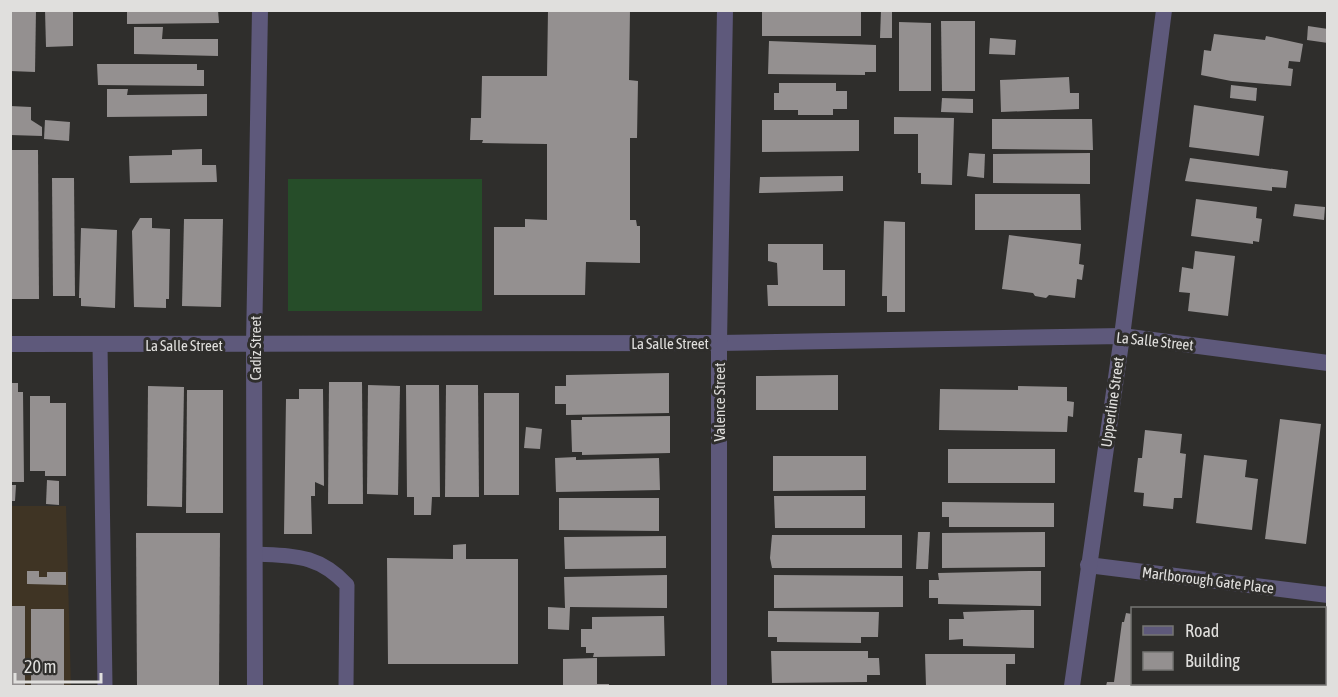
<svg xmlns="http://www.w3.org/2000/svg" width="1338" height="697" viewBox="0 0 1338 697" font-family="'Asap Condensed',sans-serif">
<rect width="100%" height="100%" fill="#2f2e2c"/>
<polygon fill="#3f3424" points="11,506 66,506 71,686 11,686"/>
<rect fill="#264d29" x="288" y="179" width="194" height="132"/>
<g fill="#949090">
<polygon points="10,10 36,10 35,72 10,71"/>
<polygon points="45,10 73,10 73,46 46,47"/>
<polygon points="127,10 218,10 219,23 127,24"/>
<polygon points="548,10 630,10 629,80 638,81 637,138 630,138 630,220 636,220 637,226 640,226 640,263 586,262 585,295 494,295 494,227 525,227 525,219 547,220 547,144 482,143 483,140 470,140 471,118 481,118 482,76 547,76"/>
<rect x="762" y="10" width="99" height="26"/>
<polygon points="881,10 892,10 892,38 880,38"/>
<polygon points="941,21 975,21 975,91 942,91"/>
<polygon points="899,22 931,23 931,91 899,91"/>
<polygon points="1308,26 1328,29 1328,43 1307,40"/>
<polygon points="134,27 163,27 162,39 218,39 218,56 134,54"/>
<polygon points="1214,34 1265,40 1266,36 1303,44 1300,62 1289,61 1288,68 1293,69 1291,86 1231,81 1201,75 1204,50 1211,51"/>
<polygon points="990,38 1016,40 1015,55 989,54"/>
<polygon points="769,41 876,45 876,72 865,72 865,75 768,74"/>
<polygon points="97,64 197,64 197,70 204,70 204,86 98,85"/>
<polygon points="1069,77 1070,93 1079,93 1079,109 1001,112 1000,80"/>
<polygon points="779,83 836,83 836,91 847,91 847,109 833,109 833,115 798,115 798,110 774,110 774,93 779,93"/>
<polygon points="1231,85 1257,88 1256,101 1230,98"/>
<polygon points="107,89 128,89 127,95 207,94 207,116 107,117"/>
<polygon points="942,98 973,99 973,113 941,112"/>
<polygon points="1194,105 1264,116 1259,156 1189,147"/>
<polygon points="10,106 31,107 31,120 42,127 42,136 10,135"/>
<polygon points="894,117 954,118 952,185 921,184 921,173 918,173 918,134 894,134"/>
<polygon points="992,119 1092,119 1093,150 992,149"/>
<polygon points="45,120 70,122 69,141 44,139"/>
<polygon points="762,120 859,120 859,151 762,152"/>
<polygon points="202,149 202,165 216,165 217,182 130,183 129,156 172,155 172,150"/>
<polygon points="10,150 38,150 39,299 10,299"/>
<polygon points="969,153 985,154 984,178 967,176"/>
<polygon points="1090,153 1090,184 993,183 993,154"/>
<polygon points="1190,158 1288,171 1286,188 1272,187 1272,191 1185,181"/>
<polygon points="843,176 843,191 759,193 760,177"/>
<polygon points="52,178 74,178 75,296 53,296"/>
<polygon points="975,194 1080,194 1081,230 975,230"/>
<polygon points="1196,199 1257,207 1256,218 1262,219 1259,242 1253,241 1253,244 1191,236"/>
<polygon points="1295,204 1325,207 1324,220 1293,216"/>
<polygon points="140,218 152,218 152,228 170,229 169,299 166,299 166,308 134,307 132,231"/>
<polygon points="184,219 223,219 221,307 182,306"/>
<polygon points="884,221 905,222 905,312 887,312 887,296 882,296"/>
<polygon points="81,228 117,230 115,308 81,306 81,298 79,298"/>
<polygon points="1009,235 1081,244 1079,264 1084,265 1082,280 1077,279 1075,298 1049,295 1046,298 1035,296 1033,293 1002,289"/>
<polygon points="768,244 823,244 823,270 845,270 845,306 768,306 767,285 778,285 777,263 768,261"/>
<polygon points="1195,251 1235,256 1228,316 1188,311 1190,293 1179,292 1182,267 1193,269"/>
<polygon points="669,373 669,413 566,415 566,404 555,404 555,386 566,386 566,375"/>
<polygon points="838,375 838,410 756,410 756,376"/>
<polygon points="329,382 362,382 363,504 328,504"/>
<polygon points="10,383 18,383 18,392 23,392 24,482 10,482"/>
<polygon points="368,385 400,386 398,495 367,494"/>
<polygon points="406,385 439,385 440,497 432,497 431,515 414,515 414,497 407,497"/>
<polygon points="446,385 478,385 479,497 445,497"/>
<polygon points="148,386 184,387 182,507 147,506"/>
<polygon points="1018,386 1067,387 1067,401 1074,402 1073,417 1068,416 1067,432 939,430 940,389 1018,390"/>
<polygon points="299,389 323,389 324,486 315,482 315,496 311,496 312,534 284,534 286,399 299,399"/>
<polygon points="187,390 223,390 223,513 186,513"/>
<rect x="484" y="393" width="35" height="102"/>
<polygon points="30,396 50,396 50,403 66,403 66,476 45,476 45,471 30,471"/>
<polygon points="670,416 670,453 582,455 582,452 572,452 571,420 582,420 582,417"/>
<polygon points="1280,419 1321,424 1306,544 1265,539"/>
<polygon points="526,427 542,429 540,449 524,448"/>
<polygon points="1145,430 1182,434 1180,453 1186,454 1182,498 1174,498 1173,509 1143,506 1144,493 1134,492 1138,458 1142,458"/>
<rect x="948" y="449" width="107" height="34"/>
<polygon points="1204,455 1247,460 1245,477 1258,479 1252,530 1196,523"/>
<polygon points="773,456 866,456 866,490 773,491"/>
<polygon points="576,457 576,460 659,458 660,490 556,492 555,458"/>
<polygon points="47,480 59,481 59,505 46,504"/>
<polygon points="10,485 16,485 15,501 10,501"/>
<polygon points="774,496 865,496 865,528 775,528"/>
<polygon points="559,498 659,498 659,531 559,530"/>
<polygon points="942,502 1054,503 1054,527 949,527 949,517 942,517"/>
<polygon points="918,532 930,532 928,569 916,569"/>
<polygon points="1045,532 1045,567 942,568 942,533"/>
<polygon points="136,533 220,533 219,686 137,686"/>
<polygon points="772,535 902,535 902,568 772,568 770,558"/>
<polygon points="666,536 666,568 565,569 564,537"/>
<polygon points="466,544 466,559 518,559 518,664 388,664 387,558 453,559 453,545"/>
<polygon points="27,571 39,571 39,577 47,577 47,572 66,572 66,585 27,584"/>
<polygon points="1030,571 1041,571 1041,606 938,604 938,598 929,598 929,580 939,580 938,573"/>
<polygon points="667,575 667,608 570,607 569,630 548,629 548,607 565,608 564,577"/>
<polygon points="774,575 903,576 903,607 774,608"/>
<rect x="10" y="606" width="15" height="80"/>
<rect x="31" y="609" width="33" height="77"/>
<polygon points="1022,610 1034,610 1034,648 963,646 963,639 949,640 949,619 964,619 963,612"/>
<polygon points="768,611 879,612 878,637 861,637 861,643 777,642 777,637 768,637"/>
<polygon points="1126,613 1132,614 1132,684 1159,684 1158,686 1106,686 1107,682 1114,682 1122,622 1124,622"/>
<polygon points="664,616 665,656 593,657 594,653 586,653 586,647 581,647 581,629 592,629 592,617"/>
<polygon points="771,651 868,651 868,658 879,658 880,675 867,675 867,682 772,683"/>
<polygon points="925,654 1015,654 1015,664 1006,664 1006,686 926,686"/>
<polygon points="597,658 597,684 609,684 609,686 563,686 563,659"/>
<polygon points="1324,660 1328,660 1328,686 1309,686 1309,684 1324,684"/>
<polygon points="1183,684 1222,684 1222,686 1182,686"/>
<rect x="1238" y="684" width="39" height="2"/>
</g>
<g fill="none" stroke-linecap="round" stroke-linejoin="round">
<g stroke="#5e597b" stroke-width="15">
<polyline points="100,344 105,686"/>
<path d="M255,554C294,556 318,554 347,585L346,686"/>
</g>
<g stroke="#5e597b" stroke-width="16">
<polyline points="10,344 719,343 1122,336 1328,363"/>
<polyline points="1088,565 1328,595"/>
<polyline points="255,686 254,345 260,10"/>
<polyline points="719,686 719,343 725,10"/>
<polyline points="1072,686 1122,336 1164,10"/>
</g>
</g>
<g text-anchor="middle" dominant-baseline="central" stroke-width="6" stroke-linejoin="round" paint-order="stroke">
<g font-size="15" fill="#e0dfdd" stroke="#2f2e2c">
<text transform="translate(1155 341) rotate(6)">La Salle Street</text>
<text x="670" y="343">La Salle Street</text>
<text x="184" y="345">La Salle Street</text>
<text transform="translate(255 348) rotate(-90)">Cadiz Street</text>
<text transform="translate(719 402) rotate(-90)">Valence Street</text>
<text transform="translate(1112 402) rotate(-82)">Upperline Street</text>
<text transform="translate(1208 580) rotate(7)">Marlborough Gate Place</text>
</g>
</g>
<rect width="1338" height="697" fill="none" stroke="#e0dfdd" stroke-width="24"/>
<rect x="1131" y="607" width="195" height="78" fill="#2f2e2c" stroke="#767573" stroke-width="1.5"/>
<rect x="1143" y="626" width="30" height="9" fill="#5e597b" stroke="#767573" stroke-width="1.5"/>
<text x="1185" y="637" font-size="18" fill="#e0dfdd">Road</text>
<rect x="1143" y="652" width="30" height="18" fill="#949090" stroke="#767573" stroke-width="1.5"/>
<text x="1185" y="667" font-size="18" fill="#e0dfdd">Building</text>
<path d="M15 673v9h86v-9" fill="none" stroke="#e0dfdd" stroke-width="3"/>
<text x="24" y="673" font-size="18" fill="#e0dfdd" stroke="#2f2e2c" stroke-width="4.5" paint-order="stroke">20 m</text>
</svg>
